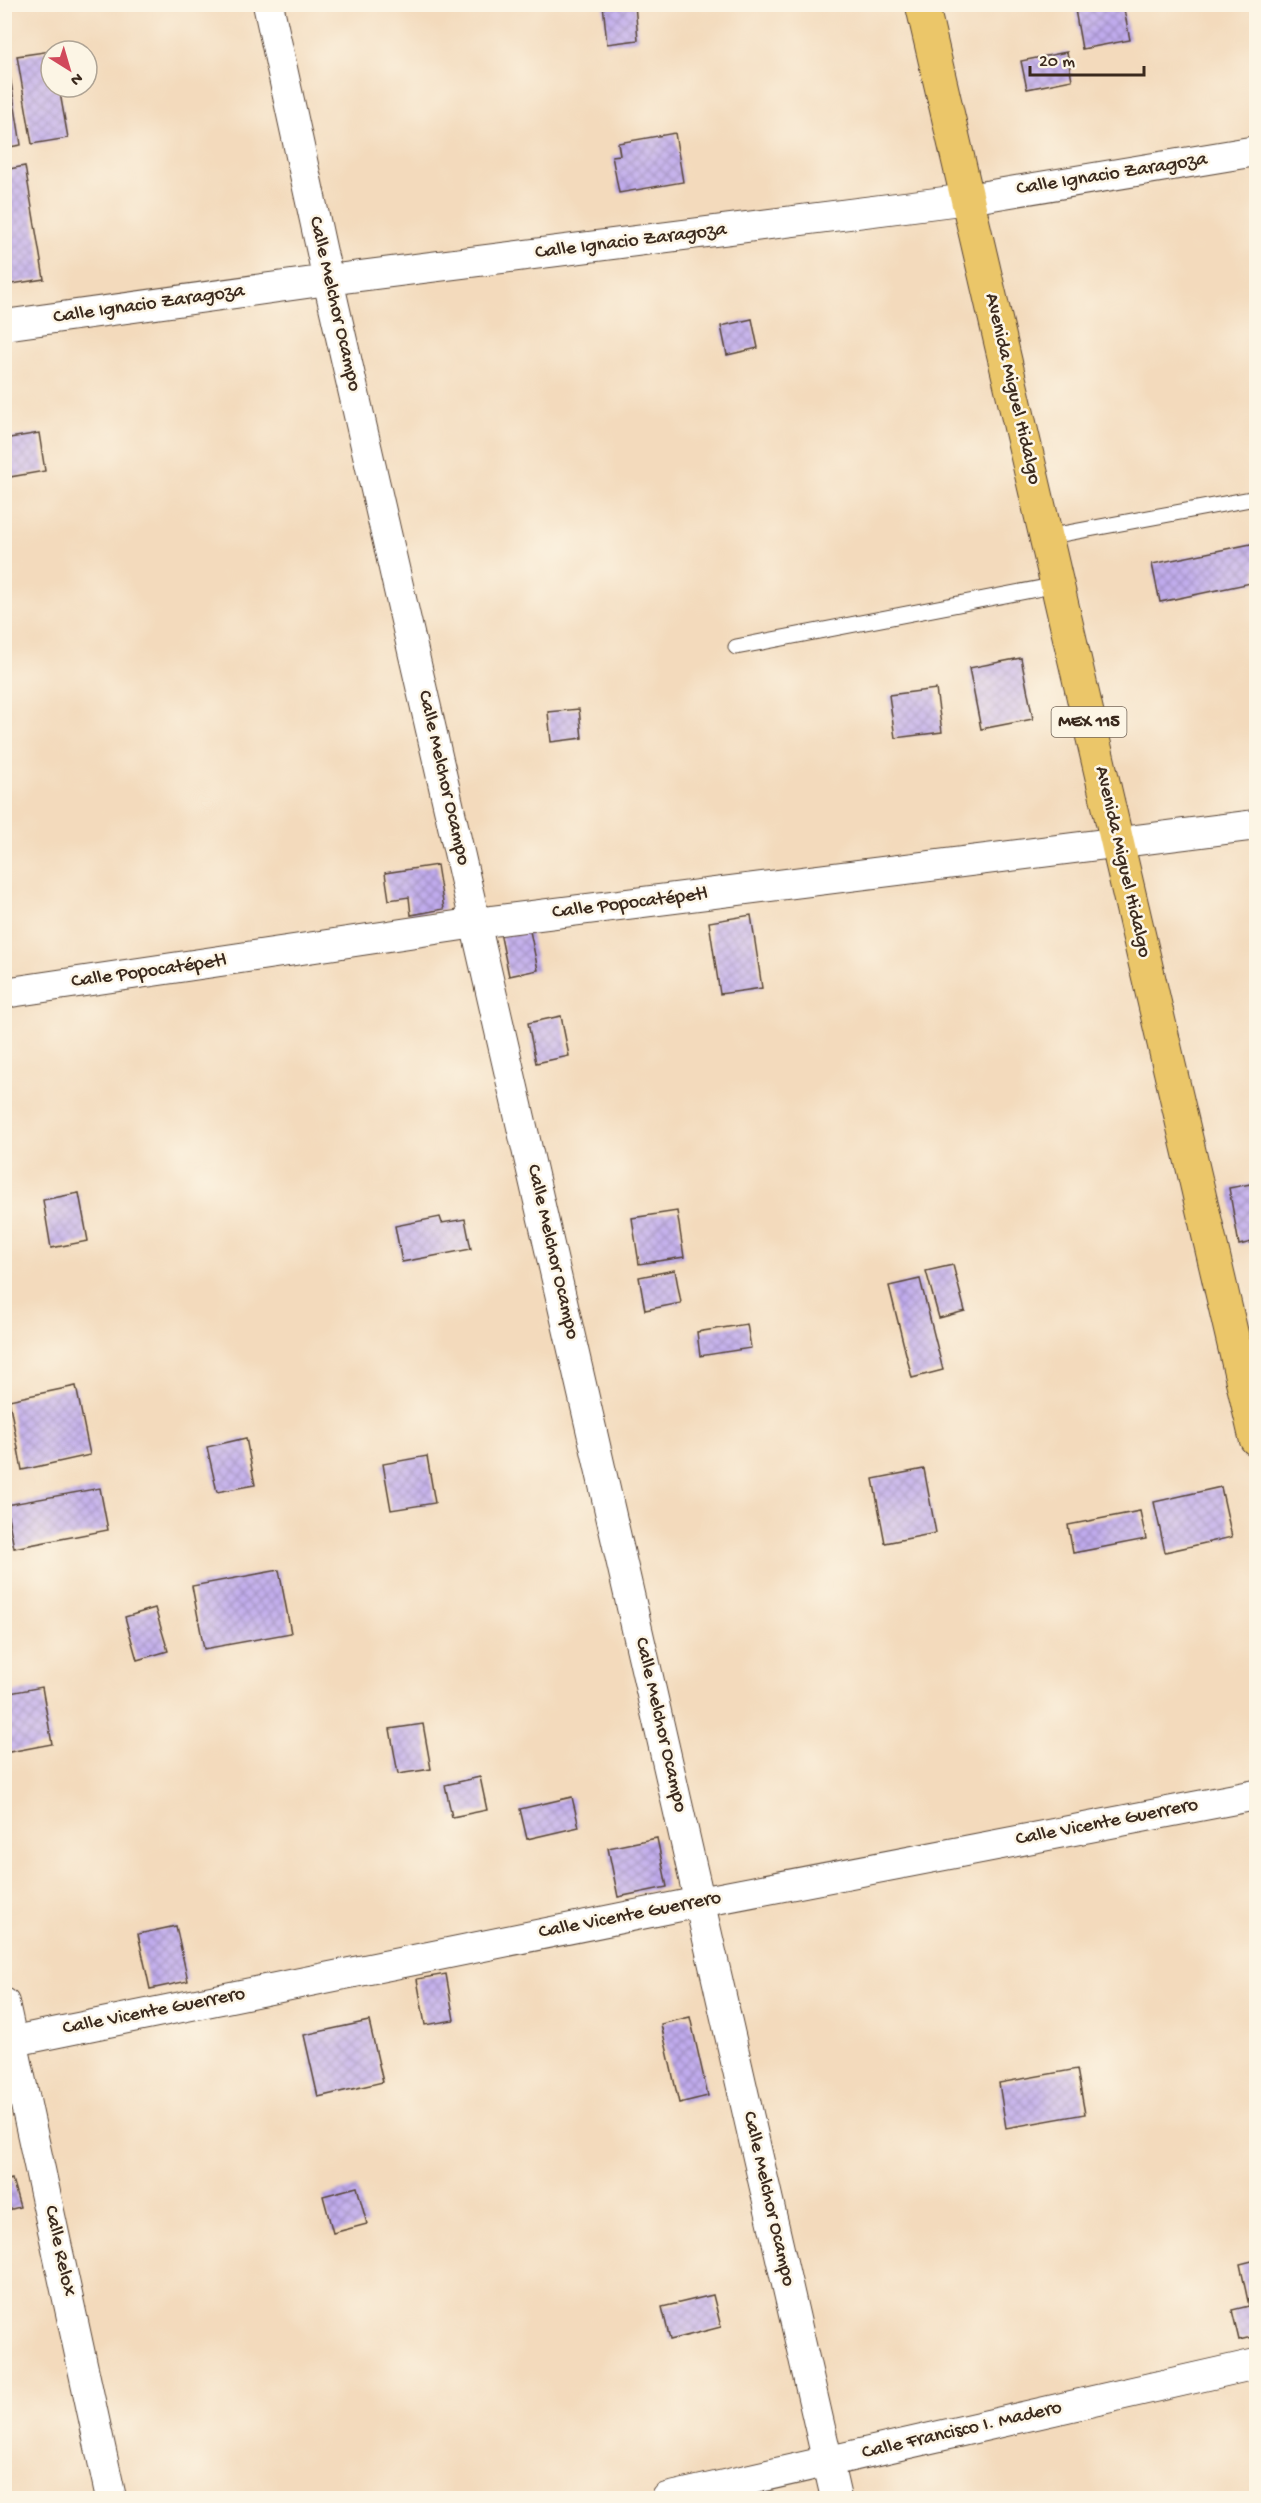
<svg xmlns="http://www.w3.org/2000/svg" width="1261" height="2503" viewBox="0 0 1261 2503" font-family="'Gochi Hand',sans-serif">
<defs>
<pattern id="building-cross-hatch" width="8" height="8" patternUnits="userSpaceOnUse" patternTransform="scale(1.5)"><rect width="8" height="8" fill="#c0abed"/><path d="M0 0l8 8M0 8l8-8" fill="none" stroke="#9d8bbf"/></pattern>
</defs>
<rect width="100%" height="100%" fill="#fcf5e5"/>
<filter id="ink" filterUnits="userSpaceOnUse"><feTurbulence type="fractalNoise" baseFrequency=".0167" numOctaves="2"/><feDisplacementMap in="SourceGraphic" scale="12" xChannelSelector="R" yChannelSelector="G"/><feConvolveMatrix kernelMatrix="1 2 1 2 8 2 1 2 1" color-interpolation-filters="sRGB"/></filter>
<filter id="wash" filterUnits="userSpaceOnUse"><feTurbulence type="fractalNoise" baseFrequency=".008" numOctaves="4" result="noise"/><feDisplacementMap in="SourceGraphic" scale="24" xChannelSelector="R" yChannelSelector="G"/><feGaussianBlur stdDeviation="1.35" result="paint"/><feColorMatrix in="noise" values="0 0 0 0 0 0 0 0 0 0 0 0 0 0 0 0 0 1.4 0 .05"/><feComposite in="paint" operator="in"/></filter>
<g filter="url(#wash)">
<rect width="100%" height="100%" fill="#f3dabc"/>
<g id="blocks">
<g fill="url(#building-cross-hatch)">
<polygon points="603,4 635,4 638,40 607,44"/>
<polygon points="1074,4 1123,4 1130,40 1082,49"/>
<polygon points="51,51 51,87 59,87 68,138 32,144 17,56"/>
<polygon points="1067,52 1072,80 1027,89 1021,61"/>
<polygon points="4,57 7,57 21,145 4,148"/>
<polygon points="675,133 683,182 619,193 612,156 620,155 618,143"/>
<polygon points="25,166 44,279 5,285 4,170"/>
<polygon points="752,319 758,348 727,355 721,326"/>
<polygon points="39,433 45,471 4,478 4,439"/>
<polygon points="1256,543 1256,582 1160,602 1152,564"/>
<polygon points="1021,658 1033,719 981,729 969,668"/>
<polygon points="936,689 942,732 895,738 889,695"/>
<polygon points="579,709 582,738 551,742 548,712"/>
<polygon points="437,865 444,909 411,915 409,897 389,900 385,873"/>
<polygon points="751,915 762,988 720,994 709,922"/>
<polygon points="529,926 538,970 509,976 500,932"/>
<polygon points="561,1016 569,1056 536,1063 528,1023"/>
<polygon points="1256,1183 1256,1241 1239,1245 1229,1188"/>
<polygon points="79,1193 88,1241 51,1248 43,1200"/>
<polygon points="677,1211 684,1257 639,1264 632,1218"/>
<polygon points="440,1217 442,1223 465,1219 471,1249 402,1262 395,1226"/>
<polygon points="953,1265 965,1311 939,1318 926,1271"/>
<polygon points="675,1270 681,1303 645,1310 639,1277"/>
<polygon points="920,1279 943,1370 912,1378 889,1286"/>
<polygon points="747,1324 751,1348 700,1356 697,1332"/>
<polygon points="76,1386 90,1455 22,1470 9,1400"/>
<polygon points="246,1438 255,1485 217,1492 207,1447"/>
<polygon points="427,1456 435,1503 391,1510 383,1464"/>
<polygon points="924,1469 936,1533 885,1543 873,1479"/>
<polygon points="1221,1487 1232,1537 1165,1552 1154,1502"/>
<polygon points="100,1488 108,1530 14,1548 6,1505"/>
<polygon points="1140,1511 1146,1539 1073,1553 1068,1525"/>
<polygon points="279,1570 291,1633 204,1649 192,1586"/>
<polygon points="155,1608 168,1651 137,1660 125,1617"/>
<polygon points="42,1687 52,1744 4,1753 4,1694"/>
<polygon points="423,1724 431,1769 398,1774 390,1729"/>
<polygon points="480,1777 487,1810 452,1817 445,1785"/>
<polygon points="572,1797 579,1827 527,1839 520,1809"/>
<polygon points="657,1838 667,1887 618,1897 608,1848"/>
<polygon points="176,1926 188,1981 150,1989 138,1934"/>
<polygon points="446,1974 454,2020 425,2025 417,1979"/>
<polygon points="690,2017 708,2096 679,2103 661,2024"/>
<polygon points="369,2021 383,2082 318,2097 304,2035"/>
<polygon points="1077,2069 1085,2114 1006,2128 999,2083"/>
<polygon points="12,2179 20,2207 4,2211 4,2181"/>
<polygon points="357,2187 367,2224 333,2233 323,2196"/>
<polygon points="1256,2260 1256,2336 1239,2340 1232,2310 1249,2306 1240,2264"/>
<polygon points="713,2295 721,2327 670,2340 662,2307"/>
</g>
</g>
</g>
<g filter="url(#ink)">
<use href="#blocks" fill-opacity="0" stroke="#574436" stroke-width="1.5"/>
<g fill="none" stroke-linecap="round" stroke-linejoin="round">
<g stroke="#574436" stroke-width="17">
<g id="lane">
<polyline points="1046,537 1256,498"/>
<polyline points="736,647 1057,585"/>
</g>
</g>
<g stroke="#574436" stroke-width="32">
<g id="street">
<polyline points="268,4 328,280 836,2498"/>
<polyline points="4,325 328,280 968,199 1256,151"/>
<polyline points="4,993 476,923 1256,825"/>
<polyline points="4,2003 111,2498"/>
<polyline points="4,2043 700,1902 1256,1795"/>
<polyline points="667,2498 1256,2364"/>
</g>
</g>
<g stroke="#574436" stroke-width="35">
<polyline id="primary" points="922,4 1256,1439"/>
</g>
<use href="#lane" stroke="#fff" stroke-width="15"/>
<use href="#street" stroke="#fff" stroke-width="30"/>
<use href="#primary" stroke="#ebc669" stroke-width="33"/>
</g>
</g>
<g text-anchor="middle" dominant-baseline="central" stroke-width="5" stroke-linejoin="round" paint-order="stroke">
<rect fill="#fcf5e5" stroke="#75675a" stroke-width="1.5" x="1051.5" y="707" width="75" height="30" rx="4.5"/>
<g font-size="18" font-weight="bold" fill="#3b2a1e">
<text x="1089" y="722">MEX 115</text>
</g>
<g font-size="20" fill="#3b2a1e" stroke="#fcf5e5">
<text transform="translate(1112 175) rotate(-9)">Calle Ignacio Zaragoza</text>
<text transform="translate(631 242) rotate(-7)">Calle Ignacio Zaragoza</text>
<text transform="translate(334 304) rotate(77)">Calle Melchor Ocampo</text>
<text transform="translate(149 305) rotate(-8)">Calle Ignacio Zaragoza</text>
<text transform="translate(1012 389) rotate(77)">Avenida Miguel Hidalgo</text>
<text transform="translate(443 778) rotate(77)">Calle Melchor Ocampo</text>
<text transform="translate(1122 862) rotate(77)">Avenida Miguel Hidalgo</text>
<text transform="translate(630 904) rotate(-7)">Calle Popocatépetl</text>
<text transform="translate(149 972) rotate(-8)">Calle Popocatépetl</text>
<text transform="translate(552 1252) rotate(77)">Calle Melchor Ocampo</text>
<text transform="translate(660 1725) rotate(77)">Calle Melchor Ocampo</text>
<text transform="translate(1107 1823) rotate(-11)">Calle Vicente Guerrero</text>
<text transform="translate(630 1916) rotate(-11)">Calle Vicente Guerrero</text>
<text transform="translate(154 2012) rotate(-11)">Calle Vicente Guerrero</text>
<text transform="translate(768 2199) rotate(77)">Calle Melchor Ocampo</text>
<text transform="translate(59 2251) rotate(78)">Calle Relox</text>
<text transform="translate(962 2431) rotate(-13)">Calle Francisco I. Madero</text>
</g>
</g>
<rect width="1261" height="2503" fill="none" stroke="#fcf5e5" stroke-width="24"/>
<g transform="translate(69 69) rotate(143)"><circle r="28" fill="#fcf5e5" stroke="#afa495" stroke-width="1.5"/>
<path d="M0-4.5L10 22L0 15L-10 22Z" fill="#d1495b"/>
<text y="-9" font-size="16" font-weight="bold" text-anchor="middle" fill="#3b2a1e">N</text>
</g>
<path d="M1030 66v9h114v-9" fill="none" stroke="#3b2a1e" stroke-width="3"/>
<text x="1039" y="66" font-size="18" fill="#3b2a1e" stroke="#fcf5e5" stroke-width="4.5" paint-order="stroke">20 m</text>
</svg>
